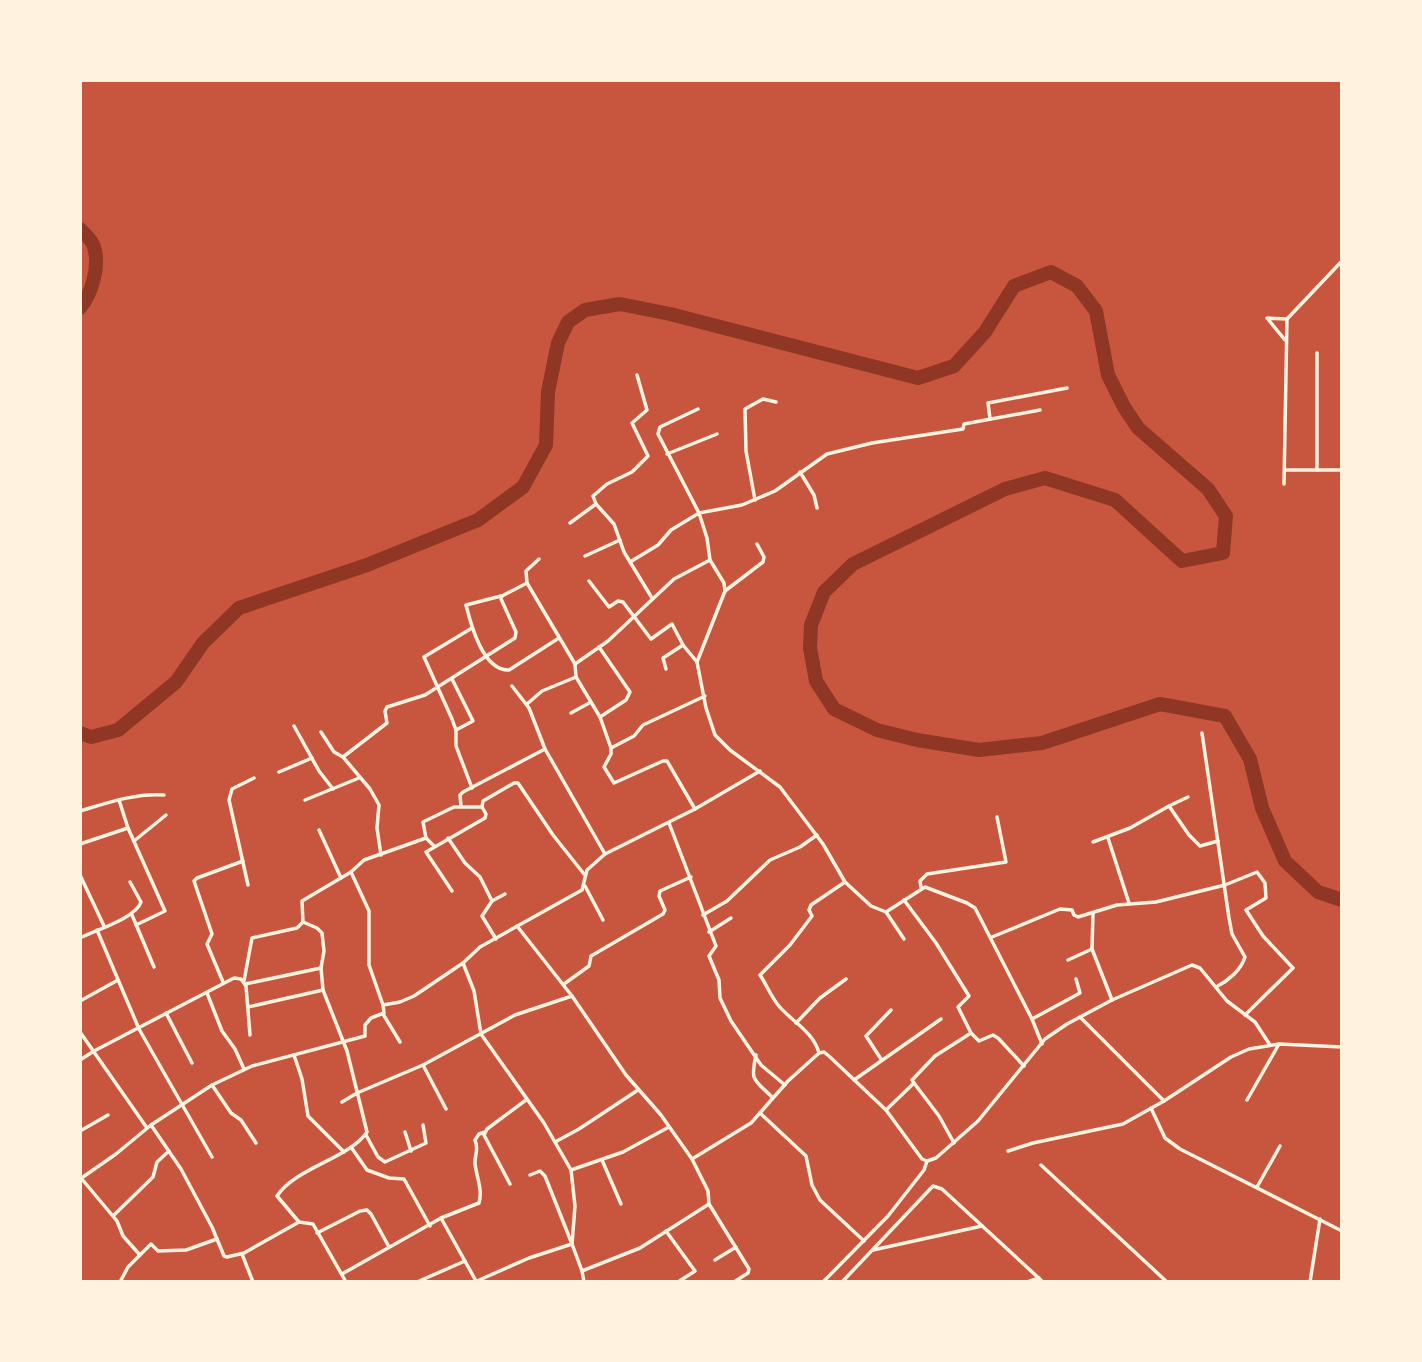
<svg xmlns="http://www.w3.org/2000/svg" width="1422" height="1362" viewBox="0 0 1422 1362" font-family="'Open Sans',sans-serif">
<rect width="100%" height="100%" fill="#c8553d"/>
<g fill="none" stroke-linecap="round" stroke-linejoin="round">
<g stroke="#8f3625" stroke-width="14">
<path d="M80,229C85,234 93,241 94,247C100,266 92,293 80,308"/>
<polyline points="80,733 91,737 118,730 176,682 203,643 239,608 367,565 478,520 523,487 546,445 548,392 558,343 568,322 585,310 620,304 670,314 918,378 954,366 985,332 1014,286 1051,272 1077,286 1096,311 1108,375 1124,407 1138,428 1208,489 1226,516 1223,553 1182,561 1115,500 1045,478 1005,489 853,564 824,592 811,625 810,648 816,681 834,709 877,730 917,740 979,750 1042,743 1160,704 1225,716 1250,759 1262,808 1285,861 1318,892 1342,900"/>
</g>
<g stroke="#fff3e0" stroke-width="3.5">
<polyline points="1285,340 1267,318 1287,319"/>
<polyline points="1317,353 1317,470"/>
<polyline points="637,375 647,410 632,423 648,456 632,472 607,484 593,496 596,504 614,524 624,552 652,598"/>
<polyline points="990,419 988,403 1067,388"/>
<polyline points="667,454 717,434"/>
<polyline points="1286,470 1342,470"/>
<polyline points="800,472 814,495 817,508"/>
<polyline points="1284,484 1287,319 1342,261"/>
<polyline points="755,500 746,451 745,409 763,399 776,402"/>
<polyline points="570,523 596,504"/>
<polyline points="585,556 620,540"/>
<polyline points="539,559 526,571 527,583 575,664 576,677 600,717 611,748 611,754 604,767 614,783 663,761 667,761 695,809"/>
<polyline points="630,562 658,545 671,530 699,513 658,434 660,427 698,409"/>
<polyline points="589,581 609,607 618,601 623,602 651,639 672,624 683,645 697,662 706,708 715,735 730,750 780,787 823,844 845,882 871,906 886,912 925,887 967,903 975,908 1032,1019 1042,1044"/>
<polyline points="725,591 763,562 764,557 757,544"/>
<path d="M501,596L466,605C471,625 483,671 509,670L559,638"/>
<polyline points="472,628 424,657 452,719 456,730 456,746 472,788"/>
<polyline points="599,647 630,692 626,700 600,717"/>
<polyline points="697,662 725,591 724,583 710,560 707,538 699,513 742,505 775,491 827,454 872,443 963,429 964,424 1040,410"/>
<polyline points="575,664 608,641 674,579 710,560"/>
<polyline points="666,669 663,658 683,645"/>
<polyline points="452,679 473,721 456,730"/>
<polyline points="512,686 529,708 545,749 605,854"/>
<polyline points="527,704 542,691 576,677"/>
<polyline points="571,713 591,702"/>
<polyline points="294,726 319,771 333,789"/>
<polyline points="321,732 334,752 343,757"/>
<path d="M1202,733L1229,918L1232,934L1245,957C1241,970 1228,981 1216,987"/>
<polyline points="611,748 634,736 643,725 705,696"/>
<polyline points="279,772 312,758"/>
<polyline points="119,800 128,828 165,911 136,925"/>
<polyline points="305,800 359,778"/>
<polyline points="461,806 460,795 463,792 545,749"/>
<polyline points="1169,806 1188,797"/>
<polyline points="482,807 483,801 514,783 518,783 553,835 584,874"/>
<path d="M80,811C107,803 135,793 164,795"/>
<polyline points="669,823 716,946 709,956 719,980 720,998 731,1021 761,1065 785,1085"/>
<polyline points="319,830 341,878"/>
<polyline points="426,838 423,822 454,807 482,807"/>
<polyline points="448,838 465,863 480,877 492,901"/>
<polyline points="1108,838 1129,903"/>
<polyline points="134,841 166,815"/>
<polyline points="1093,842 1130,828 1169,806 1189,835 1200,846 1218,841"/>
<polyline points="80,844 128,828"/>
<polyline points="381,855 377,828 379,805 370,789 343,757 387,723 385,711 387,707 425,695 515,638 516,632 501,599 502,596 527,583"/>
<polyline points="351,872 369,911 369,965 383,1005 400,1002 414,996 463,963 480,947 582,890 587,870 605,854 695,809 760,771"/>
<polyline points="80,875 104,926"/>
<polyline points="248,885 229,800 232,789 254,778"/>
<polyline points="585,886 603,920"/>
<polyline points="921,887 920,881 927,874 1006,862 997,817"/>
<polyline points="452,891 426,852 485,818 486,814 482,807"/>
<polyline points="886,912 904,939"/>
<polyline points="1093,913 1092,949 1112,1000"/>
<polyline points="132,915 154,967"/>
<polyline points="703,915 727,901 770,860 800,847 817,835"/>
<path d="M303,922L317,928L322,933L324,951L321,968L323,990L347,1051L367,1132C350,1158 295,1168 277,1196L299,1222L313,1224L346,1282"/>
<polyline points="303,922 302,901 351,872 364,860 426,838 434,846"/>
<polyline points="517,926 572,996 626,1075 661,1115 692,1159"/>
<polyline points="97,930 139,1029 212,1157"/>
<polyline points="709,932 731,918"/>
<polyline points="992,937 1060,909 1072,910 1074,915 1078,917 1117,905 1156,902 1225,885 1257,872 1265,883 1266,898 1246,910 1263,936 1293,968 1245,1015"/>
<path d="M80,938C96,930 136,918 141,902L130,882"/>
<polyline points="496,939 482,916 492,901 505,894"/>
<polyline points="1068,960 1092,949"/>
<polyline points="463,963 474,991 481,1034 544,1123 571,1170 575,1206 572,1244 582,1271"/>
<polyline points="244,981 252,938 297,928 303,922"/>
<polyline points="223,982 207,944 212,934 194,881 197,878 243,861"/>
<polyline points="245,984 321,968"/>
<polyline points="564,984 589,966 591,956 663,914 665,910 659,896 660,891 691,877"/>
<polyline points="207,993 222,1031 235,1049 244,1069"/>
<polyline points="80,1001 118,980"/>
<polyline points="248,1007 323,990"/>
<polyline points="166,1013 192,1063"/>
<polyline points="383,1014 400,1042"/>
<polyline points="1080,1017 1164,1101"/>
<polyline points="1032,1019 1080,993 1076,979"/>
<polyline points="796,1023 820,998 846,979"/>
<polyline points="80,1032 147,1128"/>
<polyline points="971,1033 979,1041 993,1035 998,1038 1024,1066"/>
<path d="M819,1053C813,1031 791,1021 778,1005C771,996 766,984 760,975L790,945L812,916L809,910L811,905L845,882"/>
<polyline points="819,1053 824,1052 830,1057 886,1110 922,1159 927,1161"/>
<polyline points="294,1055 302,1079 308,1116 344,1152"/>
<path d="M756,1055C750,1082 754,1079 772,1097"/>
<polyline points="881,1059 866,1036 891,1010"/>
<polyline points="80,1060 94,1051 234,978 241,979 246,986 250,1035"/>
<polyline points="423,1065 446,1109"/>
<polyline points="854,1080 941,1019"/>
<polyline points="914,1083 939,1116 954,1143"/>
<polyline points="212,1085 231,1113 241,1120 256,1143"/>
<polyline points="1247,1100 1279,1044"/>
<polyline points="342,1102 357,1093 423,1065 515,1015 572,996"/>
<polyline points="1151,1108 1165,1138 1180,1149 1342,1231"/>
<polyline points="886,1110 914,1083 912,1080 935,1056 971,1033 958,1007 969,996 936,943 904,900"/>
<polyline points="760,1113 806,1156 812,1185 820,1200 864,1241"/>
<polyline points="151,1125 181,1169 212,1227 224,1256 227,1257 244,1253 299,1222"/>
<polyline points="80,1131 108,1115"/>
<polyline points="405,1132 411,1151"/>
<polyline points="366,1135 378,1157 385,1162 426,1143 423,1125"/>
<polyline points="555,1142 579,1129 638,1090"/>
<polyline points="351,1147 367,1170 389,1178 404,1179 430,1226"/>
<polyline points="1008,1151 1033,1143 1123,1124 1164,1101 1231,1057 1249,1049 1279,1044 1342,1047"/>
<polyline points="602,1160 621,1204"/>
<polyline points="927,1161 936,1158 978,1121 1045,1039 1067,1024 1112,1000 1192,965 1200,968 1227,1001 1255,1022 1270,1045"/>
<polyline points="1041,1165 1167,1282"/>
<polyline points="571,1170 623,1152 669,1127"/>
<polyline points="81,1178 117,1221 123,1236 140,1255"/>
<polyline points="80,1179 116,1154 151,1125 212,1085 252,1066 365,1036 365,1025 371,1018 384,1013 383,1005"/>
<polyline points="510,1184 484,1135 487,1129 526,1100"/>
<polyline points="1257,1187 1280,1146"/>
<polyline points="113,1216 153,1177 157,1162 169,1151"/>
<polyline points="441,1218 476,1281"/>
<polyline points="666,1231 695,1271 678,1282"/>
<polyline points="317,1233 360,1211 367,1210 371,1214 389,1247"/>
<polyline points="873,1250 982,1226"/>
<polyline points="242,1254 253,1282"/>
<polyline points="715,1260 736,1247"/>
<path d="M342,1274L441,1218L479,1203C483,1189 476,1176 475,1163C475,1153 479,1150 475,1140L479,1134L485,1132"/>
<polyline points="477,1281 529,1258 572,1244 545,1176 540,1171 530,1175"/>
<polyline points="120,1282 128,1267 151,1244 158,1251 186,1250 217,1239"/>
<polyline points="417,1282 465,1261"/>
<polyline points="584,1282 582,1271 640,1248 709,1204"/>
<polyline points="734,1282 748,1273 749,1269 709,1204 708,1191 692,1159 751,1123 788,1081 819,1053"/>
<polyline points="823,1282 888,1216 924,1170 927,1161"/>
<polyline points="842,1282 933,1186 942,1189 1043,1282"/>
<polyline points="1027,1282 1039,1278"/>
<polyline points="1310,1282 1320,1219"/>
</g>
</g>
<rect width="1422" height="1362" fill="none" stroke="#fff3e0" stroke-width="164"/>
</svg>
